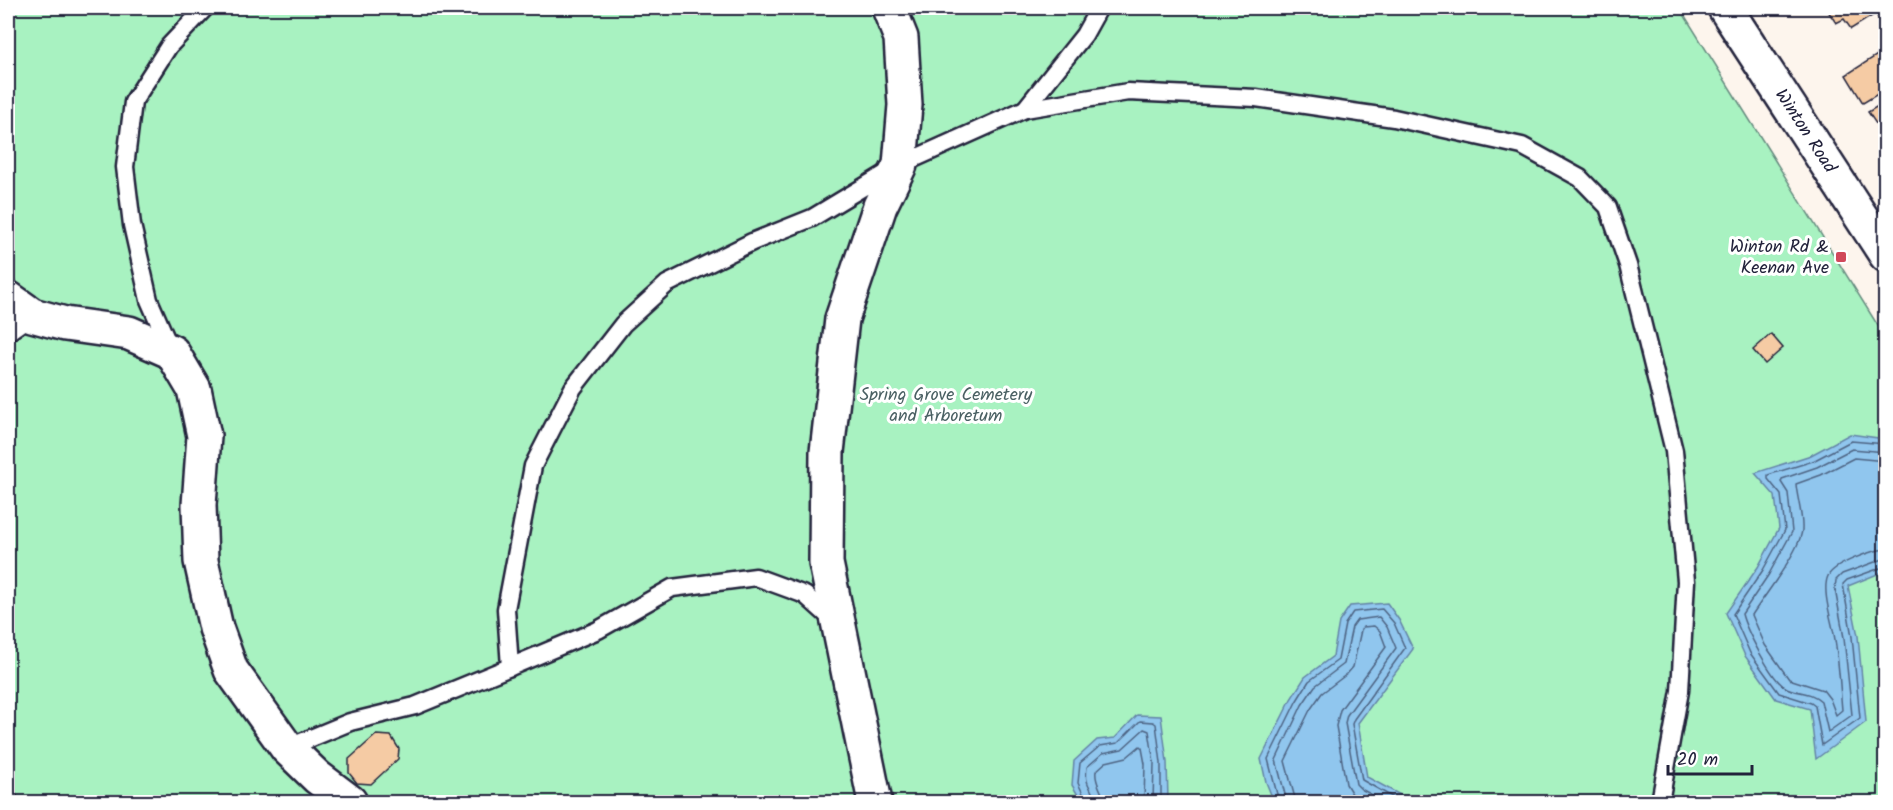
<svg xmlns="http://www.w3.org/2000/svg" width="1893" height="810" viewBox="0 0 1893 810" font-family="Kalam,sans-serif">
<rect width="100%" height="100%" fill="#fdf5ed"/>
<filter id="ink" filterUnits="userSpaceOnUse"><feTurbulence type="fractalNoise" baseFrequency=".0167" numOctaves="2"/><feDisplacementMap in="SourceGraphic" scale="12" xChannelSelector="R" yChannelSelector="G"/><feConvolveMatrix kernelMatrix="1 2 1 2 8 2 1 2 1" color-interpolation-filters="sRGB"/></filter>
<g filter="url(#ink)">
<polygon fill="#a8f2c1" stroke="#658a7e" stroke-width="1.5" points="8,8 1680,8 1885,337 1885,802 8,802"/>
<g fill="#90c6ee" stroke="#6484a6" stroke-width="1.5">
<polygon points="1850,434 1885,439 1885,571 1848,586 1858,636 1866,722 1816,759 1810,709 1776,699 1745,656 1726,613 1758,567 1779,528 1775,496 1755,473 1811,455"/>
<polygon points="1387,603 1399,620 1413,649 1358,723 1367,777 1413,802 1274,802 1266,782 1261,759 1291,699 1305,677 1333,656 1339,622 1350,606"/>
<polygon points="1137,715 1161,716 1167,762 1168,800 1160,802 1082,802 1072,785 1074,761 1097,740 1115,738"/>
</g>
<g fill="none" stroke-linecap="round" stroke-linejoin="round">
<g stroke="#4e6483" stroke-width="1.5">
<polyline points="1886,444 1851,441 1813,461 1768,475 1768,479 1781,495 1785,530 1763,570 1733,614 1750,653 1779,693 1811,703 1815,706 1822,745 1860,718 1852,637 1843,584 1847,580 1886,566"/>
<path d="M1886,452L1852,449L1817,467L1782,479L1781,482L1788,493L1792,532L1769,574L1742,614C1746,630 1772,680 1785,687C1797,694 1811,691 1821,701L1828,732L1852,715L1844,638L1835,589L1836,580L1842,574L1886,558"/>
<path d="M1886,461L1854,458L1821,475L1796,484C1797,498 1803,515 1802,530C1800,551 1764,596 1752,615L1765,645L1789,679L1823,690L1830,699L1836,715L1842,710C1840,687 1839,663 1835,640C1833,624 1821,591 1828,576C1834,564 1872,550 1886,549"/>
<polyline points="1087,802 1078,783 1080,763 1100,746 1118,743 1140,721 1153,722 1156,724 1161,763 1161,802"/>
<path d="M1095,802C1093,786 1084,788 1087,767L1103,753L1122,749L1144,729L1149,731L1154,763L1153,802"/>
<path d="M1104,802C1103,790 1094,783 1096,771L1106,762L1127,757L1140,746L1142,748L1145,764L1144,802"/>
<polyline points="1279,802 1268,759 1296,702 1309,681 1338,660 1345,624 1353,612 1382,609 1394,623 1405,648 1354,719 1352,724 1362,780 1401,802"/>
<polyline points="1287,802 1276,760 1302,705 1315,686 1344,664 1352,627 1357,620 1379,617 1387,627 1396,648 1347,715 1345,723 1356,784 1361,789 1385,802"/>
<polyline points="1296,802 1285,761 1310,710 1322,693 1347,674 1353,667 1361,630 1363,627 1374,626 1380,631 1386,647 1340,710 1336,726 1346,784 1352,794 1366,802"/>
</g>
</g>
<g fill="#f5cba4" stroke="#22223b" stroke-width="1.5">
<polygon points="1826,8 1886,8 1886,12 1878,17 1875,14 1851,29 1844,19 1836,23"/>
<polygon points="1885,50 1886,89 1863,103 1846,75"/>
<polygon points="1886,101 1886,128 1881,131 1868,112"/>
<polygon points="1771,334 1783,348 1765,364 1753,350"/>
<polygon points="376,735 391,736 399,749 398,759 371,784 357,783 349,773 349,759"/>
</g>
<g fill="none" stroke-linecap="round" stroke-linejoin="round">
<g stroke="#22223b" stroke-width="21">
<g id="service">
<polyline points="1025,109 1084,35 1099,8"/>
<polyline points="8,332 32,315"/>
<polyline points="170,348 149,300 132,225 125,167 133,102 169,46 205,8"/>
<polyline points="510,667 506,609 533,466 573,388 623,324 667,284 752,242 812,218 900,165 1025,109 1128,92 1256,98 1394,118 1522,146 1580,178 1608,207 1628,265 1674,451 1686,581 1680,691 1660,802"/>
<polyline points="287,748 350,722 415,706 510,667 598,630 672,588 756,577 805,595 834,621"/>
<polyline points="8,800 9,802"/>
</g>
</g>
<g stroke="#22223b" stroke-width="38">
<g id="minor">
<polyline points="8,298 32,315 65,324 129,333 172,352 194,389 204,436 199,505 201,561 216,628 231,670 287,748 317,777 350,802"/>
<polyline points="875,802 826,563 827,452 842,319 880,206 900,165 905,105 901,38 889,8"/>
</g>
</g>
<g stroke="#22223b" stroke-width="38">
<g id="secondary">
<path id="s1" d="M1725,8L1886,255"/>
</g>
</g>
<use href="#service" stroke="#fff" stroke-width="16"/>
<use href="#minor" stroke="#fff" stroke-width="33"/>
<use href="#secondary" stroke="#fff" stroke-width="33"/>
</g>
</g>
<rect fill="#d1495b" stroke="#fff" stroke-width="2" x="1835" y="251" width="12" height="12" rx="3"/>
<g text-anchor="middle" dominant-baseline="central" stroke-width="6" stroke-linejoin="round" paint-order="stroke">
<g font-size="18" fill="#22223b" stroke="#fff">
<text stroke="none"><textPath href="#s1" startOffset="147">Winton Road</textPath></text>
</g>
<g font-size="18" fill="#22223b" stroke="#fff" text-anchor="end">
<text x="1829" y="247">Winton Rd &amp;<tspan x="1829" dy="21">Keenan Ave</tspan></text>
</g>
<g font-size="18" fill="#4a6063" stroke="#fff">
<text x="946" y="395">Spring Grove Cemetery<tspan x="946" dy="21">and Arboretum</tspan></text>
</g>
</g>
<rect width="1893" height="810" fill="none" stroke="#fff" stroke-width="30"/>
<rect x="15" y="15" width="1863" height="780" fill="none" stroke="#22223b" stroke-width="2" filter="url(#ink)"/>
<path d="M1668 765v9h84v-9" fill="none" stroke="#22223b" stroke-width="3"/>
<text x="1677" y="765" font-size="18" fill="#22223b" stroke="#ffffff" stroke-width="4.5" paint-order="stroke">20 m</text>
</svg>
